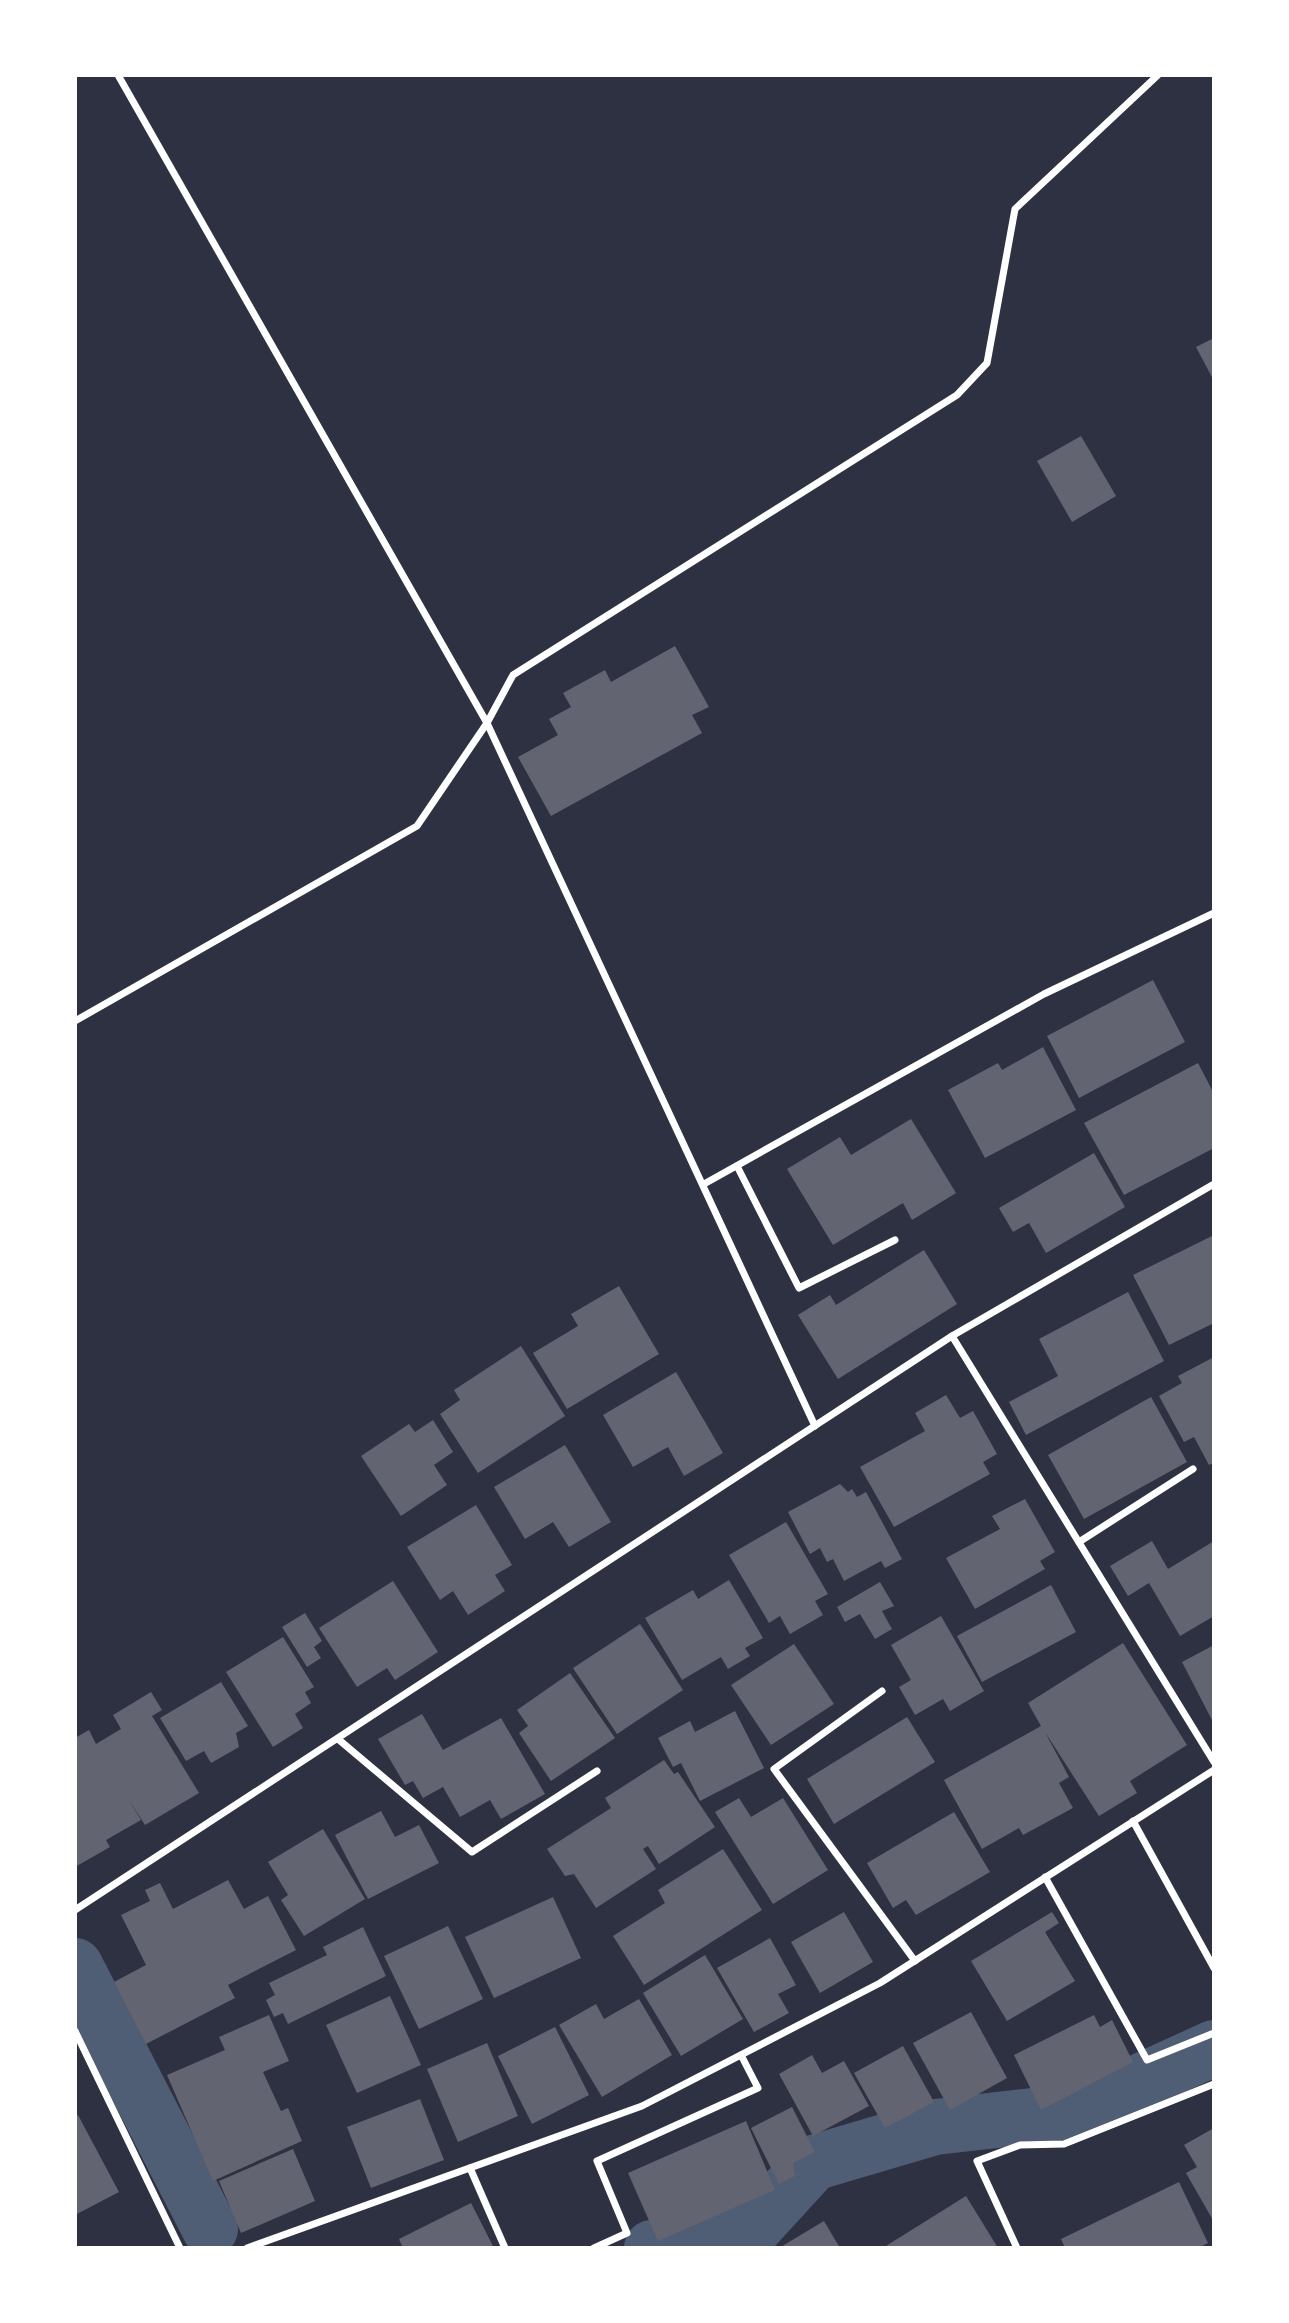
<svg xmlns="http://www.w3.org/2000/svg" width="1289" height="2323" viewBox="0 0 1289 2323" font-family="Commissioner,sans-serif">
<rect width="100%" height="100%" fill="#2d3142"/>
<g fill="none" stroke-linecap="round" stroke-linejoin="round">
<g stroke="#4f5d75" stroke-width="56">
<polyline points="75,1966 210,2229"/>
<polyline points="652,2248 749,2233 813,2163 935,2127 1076,2111 1214,2048"/>
</g>
</g>
<g fill="#626471">
<polygon points="1214,338 1214,381 1196,347"/>
<polygon points="1081,436 1116,496 1072,522 1037,461"/>
<polygon points="675,646 709,707 692,715 702,733 551,816 518,757 558,735 549,719 571,707 563,693 605,670 611,682"/>
<polygon points="1153,980 1185,1042 1079,1098 1047,1036"/>
<polygon points="1043,1047 1076,1110 985,1158 948,1090 998,1063 1002,1070"/>
<polygon points="1198,1063 1212,1090 1214,1089 1214,1148 1124,1195 1084,1123"/>
<polygon points="911,1119 956,1193 912,1220 903,1203 833,1245 787,1169 840,1137 851,1155"/>
<polygon points="1094,1153 1125,1207 1046,1253 1029,1223 1013,1232 999,1208"/>
<polygon points="1214,1235 1214,1323 1169,1345 1133,1275"/>
<polygon points="924,1250 957,1304 838,1379 798,1315 830,1295 836,1305"/>
<polygon points="619,1286 659,1354 567,1409 533,1353 578,1326 571,1314"/>
<polygon points="1128,1292 1164,1361 1026,1435 1009,1402 1058,1376 1039,1339"/>
<polygon points="521,1346 565,1416 478,1473 440,1414 460,1400 454,1390"/>
<polygon points="1214,1357 1214,1463 1209,1465 1194,1437 1184,1442 1159,1396 1182,1383 1178,1376"/>
<polygon points="676,1372 723,1453 684,1476 668,1447 633,1467 603,1415"/>
<polygon points="946,1395 960,1418 973,1411 997,1454 983,1462 990,1474 894,1527 860,1467 925,1431 915,1413"/>
<polygon points="1151,1397 1187,1462 1084,1519 1048,1455"/>
<polygon points="433,1420 453,1452 434,1465 447,1485 401,1516 361,1456 409,1424 415,1432"/>
<polygon points="565,1445 611,1522 569,1547 553,1522 525,1539 494,1487"/>
<polygon points="840,1484 848,1492 852,1489 857,1497 866,1492 902,1559 885,1568 881,1561 844,1581 833,1559 827,1562 820,1548 810,1554 788,1512"/>
<polygon points="1025,1499 1055,1552 1040,1561 1045,1569 975,1609 946,1558 1000,1529 992,1516"/>
<polygon points="476,1505 512,1565 495,1575 505,1591 468,1615 453,1591 440,1600 407,1547"/>
<polygon points="786,1522 828,1594 815,1601 823,1615 790,1634 780,1616 769,1623 729,1555"/>
<polygon points="1152,1541 1168,1569 1214,1541 1214,1616 1180,1636 1149,1583 1128,1596 1110,1566"/>
<polygon points="729,1580 763,1638 745,1648 750,1656 728,1669 721,1657 682,1680 645,1618 693,1590 698,1599"/>
<polygon points="393,1581 438,1652 395,1680 387,1668 357,1687 319,1628"/>
<polygon points="880,1582 894,1606 882,1611 892,1629 875,1639 860,1614 845,1622 837,1607"/>
<polygon points="1051,1585 1076,1632 982,1682 957,1636"/>
<polygon points="305,1613 322,1641 314,1647 321,1658 307,1667 282,1627"/>
<polygon points="941,1616 984,1691 950,1711 943,1699 915,1715 899,1687 911,1680 891,1645"/>
<polygon points="640,1624 683,1690 617,1734 573,1668"/>
<polygon points="283,1637 314,1687 305,1692 311,1703 295,1714 303,1728 273,1747 226,1672"/>
<polygon points="1123,1643 1187,1745 1130,1781 1137,1793 1099,1816 1045,1732 1069,1777 1059,1783 1073,1808 1023,1835 1019,1828 982,1849 944,1780 1041,1726 1028,1703"/>
<polygon points="794,1644 834,1704 771,1745 731,1685"/>
<polygon points="1214,1645 1214,1724 1182,1662"/>
<polygon points="570,1673 615,1738 551,1781 519,1733 528,1726 517,1710"/>
<polygon points="221,1682 248,1726 236,1733 239,1747 211,1763 204,1751 186,1761 160,1718"/>
<polygon points="151,1692 162,1710 152,1716 199,1793 145,1825 129,1800 141,1820 106,1840 110,1847 75,1867 75,1738 89,1730 96,1744 121,1729 113,1715"/>
<polygon points="735,1711 764,1768 700,1801 681,1763 673,1767 658,1738 690,1721 695,1732"/>
<polygon points="422,1714 443,1750 501,1718 545,1794 501,1819 490,1800 460,1817 443,1787 423,1798 413,1781 405,1785 378,1739"/>
<polygon points="907,1717 935,1762 834,1824 807,1779"/>
<polygon points="664,1760 674,1774 678,1772 715,1827 659,1864 648,1846 643,1849 656,1869 596,1908 574,1874 565,1876 547,1849 611,1808 605,1798"/>
<polygon points="739,1798 751,1817 783,1798 828,1870 773,1904 715,1812"/>
<polygon points="381,1811 395,1837 419,1825 439,1863 368,1899 335,1835"/>
<polygon points="954,1812 990,1872 916,1915 906,1900 893,1908 867,1863"/>
<polygon points="323,1829 365,1899 304,1936 281,1900 288,1895 268,1862"/>
<polygon points="723,1849 762,1910 644,1985 613,1936 665,1903 658,1890"/>
<polygon points="228,1880 244,1909 268,1896 296,1950 228,1985 235,1998 146,2044 114,1982 146,1965 121,1915 150,1901 145,1890 160,1883 173,1909"/>
<polygon points="553,1897 581,1958 494,1998 465,1937"/>
<polygon points="844,1912 873,1962 820,1993 791,1942"/>
<polygon points="1052,1912 1059,1923 1045,1932 1075,1981 1007,2021 971,1961"/>
<polygon points="448,1926 483,1999 419,2029 384,1956"/>
<polygon points="363,1927 386,1976 288,2024 283,2013 274,2017 266,2000 275,1995 269,1983 327,1955 323,1947"/>
<polygon points="770,1938 796,1985 778,1994 789,2013 754,2032 717,1968"/>
<polygon points="705,1955 743,2019 681,2056 643,1993"/>
<polygon points="390,1996 421,2065 357,2093 326,2025"/>
<polygon points="639,1999 672,2055 602,2097 559,2025 596,2004 604,2019"/>
<polygon points="971,2012 1007,2078 950,2110 913,2043"/>
<polygon points="269,2015 289,2061 263,2072 281,2111 288,2108 302,2141 213,2181 167,2075 225,2050 219,2037"/>
<polygon points="1094,2015 1100,2027 1112,2020 1133,2062 1041,2110 1014,2055"/>
<polygon points="555,2027 589,2095 532,2124 498,2056"/>
<polygon points="487,2043 518,2116 458,2142 427,2069"/>
<polygon points="903,2046 934,2102 885,2128 854,2073"/>
<polygon points="812,2055 822,2073 844,2061 869,2106 813,2136 779,2074"/>
<polygon points="420,2099 444,2160 371,2188 347,2127"/>
<polygon points="792,2107 815,2152 793,2163 795,2176 779,2184 751,2128"/>
<polygon points="78,2115 119,2192 75,2215 75,2117"/>
<polygon points="746,2121 775,2190 658,2241 628,2173"/>
<polygon points="1214,2128 1214,2222 1186,2173 1197,2167 1184,2145"/>
<polygon points="293,2149 315,2201 241,2233 219,2181"/>
<polygon points="1179,2182 1208,2243 1198,2248 1065,2248 1061,2239"/>
<polygon points="966,2196 998,2248 887,2248 886,2246"/>
<polygon points="471,2203 494,2248 403,2248 399,2239"/>
<polygon points="824,2221 840,2248 779,2248"/>
</g>
<g fill="none" stroke-linecap="round" stroke-linejoin="round">
<g stroke="#fff" stroke-width="7">
<polyline points="118,75 487,723 815,1426"/>
<polyline points="75,1021 417,826 487,723 513,675 957,395 987,363 1015,209 1158,75"/>
<polyline points="737,1166 799,1288 895,1240"/>
<polyline points="704,1184 1044,994 1214,913"/>
<polyline points="952,1336 1214,1184"/>
<polyline points="1079,1542 1193,1469"/>
<polyline points="882,1691 774,1769 915,1961"/>
<polyline points="338,1739 472,1852 597,1771"/>
<polyline points="1133,1821 1214,1968"/>
<polyline points="1045,1877 1147,2060 1214,2033"/>
<polyline points="75,1910 952,1336 1214,1762"/>
<polyline points="75,2031 180,2248"/>
<polyline points="470,2168 505,2248"/>
<polyline points="247,2248 642,2106 880,1983 1214,1770"/>
<polyline points="594,2248 627,2233 597,2161 758,2088 741,2055"/>
<polyline points="1017,2248 977,2161 1020,2145 1064,2144 1214,2084"/>
</g>
</g>
<rect width="1289" height="2323" fill="none" stroke="#ffffff" stroke-width="154"/>
</svg>
